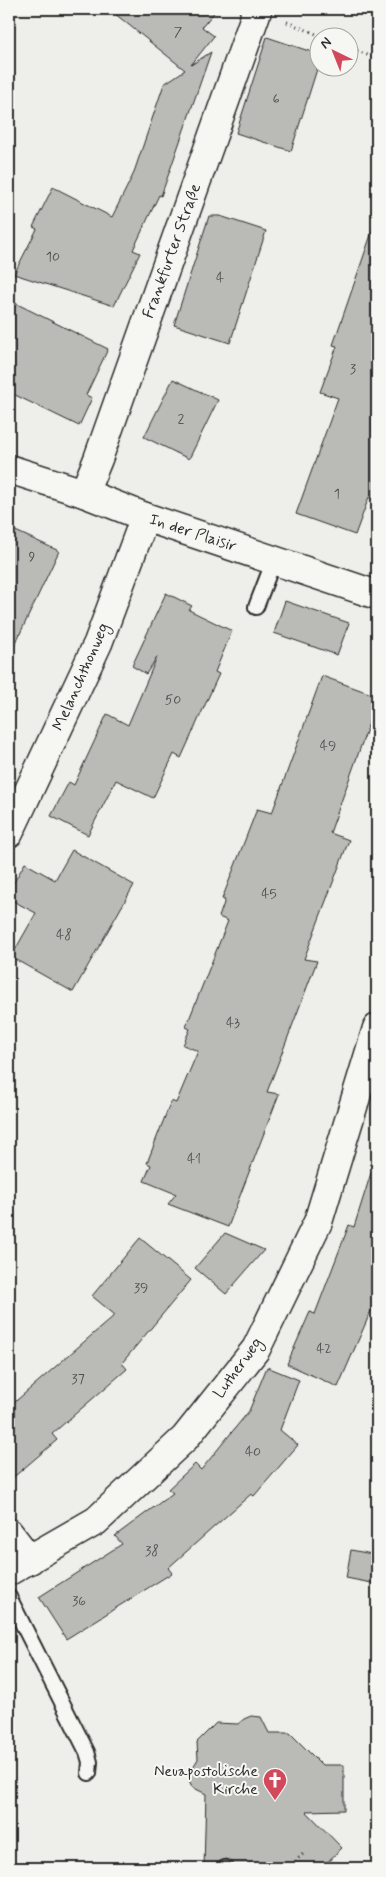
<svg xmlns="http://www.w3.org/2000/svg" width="386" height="1877" viewBox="0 0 386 1877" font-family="Mynerve,sans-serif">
<rect width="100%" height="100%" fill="#eeeeea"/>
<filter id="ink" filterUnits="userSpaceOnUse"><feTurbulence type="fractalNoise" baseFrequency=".02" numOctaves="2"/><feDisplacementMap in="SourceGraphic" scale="10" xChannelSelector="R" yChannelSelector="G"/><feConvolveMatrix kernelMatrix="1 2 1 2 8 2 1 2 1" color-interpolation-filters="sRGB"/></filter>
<g filter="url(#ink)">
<g fill="#babab7" stroke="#2b2b2b">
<polygon points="109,9 217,9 202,27 214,36 191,65 211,52 161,196 159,195 133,250 140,253 114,306 14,274 37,229 33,227 53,187 112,217 133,175 164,84 185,70"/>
<polygon points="267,37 318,54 318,66 291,151 236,133"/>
<polygon points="209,216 220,216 266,231 230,343 174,325"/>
<polygon points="373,229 377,230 377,501 369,497 355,535 296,514 338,398 320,392 337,346 333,345"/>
<polygon points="9,300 108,349 86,395 92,398 79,426 9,392"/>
<polygon points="173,379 218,400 189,459 144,437"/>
<polygon points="9,528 59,551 9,657"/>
<polygon points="166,593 192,606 189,610 232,631 215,672 219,674 181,758 174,754 153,798 116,780 88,835 51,816 69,782 74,785 107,714 128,725 157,657 146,674 132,666"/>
<polygon points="285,601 349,623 337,655 274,633"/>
<polygon points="322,676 377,696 377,701 330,833 349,840 304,959 317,961 267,1092 279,1094 228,1227 168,1204 176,1194 144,1181 151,1165 147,1163 171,1101 176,1103 198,1051 183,1045 190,1029 186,1027 228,921 219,917 225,900 222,899 257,809 272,813"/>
<polygon points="72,850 134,885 73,992 11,957 36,913 9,899 9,891 25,863 55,880"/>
<polygon points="371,1173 377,1174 377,1297 338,1387 287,1364 310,1312 315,1314 349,1225 354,1227"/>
<polygon points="225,1233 264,1250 226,1294 195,1268"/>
<polygon points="140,1238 191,1280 122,1363 127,1369 52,1434 57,1440 9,1481 9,1407 115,1315 92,1296"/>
<polygon points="267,1367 299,1380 280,1430 298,1445 254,1496 251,1494 168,1568 172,1573 66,1639 39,1597 122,1544 115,1536 173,1493 168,1489 195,1464 201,1470 249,1411"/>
<polygon points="351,1550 377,1555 377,1584 346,1578"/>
<polygon points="251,1716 261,1717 269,1733 290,1733 322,1765 344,1765 344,1810 306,1811 342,1848 321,1868 235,1868 233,1863 226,1859 220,1861 216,1868 204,1868 206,1794 192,1787 189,1780 190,1772 198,1759 197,1742 216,1723 238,1724 244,1719"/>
</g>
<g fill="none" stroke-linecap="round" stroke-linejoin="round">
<g stroke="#2b2b2b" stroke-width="18">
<g id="service">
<polyline points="256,607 274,560"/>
<polyline points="9,1597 87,1752 90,1762 89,1773"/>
<polyline points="225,1868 226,1868"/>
</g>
</g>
<g stroke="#2b2b2b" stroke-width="31">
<g id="minor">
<polyline points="9,469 84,493 145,517 377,595"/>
<polyline points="84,493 98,459 257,11 254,9"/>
<polyline points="9,833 98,643 145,517"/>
<polyline points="9,1533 30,1560"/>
<polyline points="9,1571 96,1521 185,1438 256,1349 318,1222 377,1028"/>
</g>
</g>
<g stroke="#2b2b2b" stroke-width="3" stroke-dasharray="1 4" stroke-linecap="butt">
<polyline points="287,22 326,38"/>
<polyline points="348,47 377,59"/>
<polyline points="331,1859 340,1868"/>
<polyline points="287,1868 303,1854"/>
</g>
<use href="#service" stroke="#f6f6f2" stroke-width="14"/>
<use href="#minor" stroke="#f6f6f2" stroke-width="28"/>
</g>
</g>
<defs>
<g id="church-pin" transform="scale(1.25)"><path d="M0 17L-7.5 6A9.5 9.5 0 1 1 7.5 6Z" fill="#d1495b" stroke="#f6f6f2"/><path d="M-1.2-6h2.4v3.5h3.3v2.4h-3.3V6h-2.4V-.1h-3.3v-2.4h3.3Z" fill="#fff"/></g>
</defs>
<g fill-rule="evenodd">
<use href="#church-pin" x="275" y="1780"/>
</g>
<g text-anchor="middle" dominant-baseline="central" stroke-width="4" stroke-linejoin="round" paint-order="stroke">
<g font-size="14" fill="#4f4f4e">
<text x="178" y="32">7</text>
<text x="276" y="99">6</text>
<text x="53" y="257">10</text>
<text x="220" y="278">4</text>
<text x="353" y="369">3</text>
<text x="181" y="419">2</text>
<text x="337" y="494">1</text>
<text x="32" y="557">9</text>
<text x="173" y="700">50</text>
<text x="328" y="746">49</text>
<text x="269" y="894">45</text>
<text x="64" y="935">48</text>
<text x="233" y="1023">43</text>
<text x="194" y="1159">41</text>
<text x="141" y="1288">39</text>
<text x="324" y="1349">42</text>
<text x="78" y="1379">37</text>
<text x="253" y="1452">40</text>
<text x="152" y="1551">38</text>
<text x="79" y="1601">36</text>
</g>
<g font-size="16" fill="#2b2b2b" stroke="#f6f6f2">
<text transform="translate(172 251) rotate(-70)">Frankfurter Straße</text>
<text transform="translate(193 533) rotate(18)">In der Plaisir</text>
<text transform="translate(81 677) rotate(-66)">Melanchthonweg</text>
<text transform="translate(238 1368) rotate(-54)">Lutherweg</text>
</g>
<g font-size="16" fill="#2b2b2b" stroke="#f6f6f2" text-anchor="end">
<text x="258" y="1771">Neuapostolische<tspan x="258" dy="18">Kirche</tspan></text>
</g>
</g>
<rect width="386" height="1877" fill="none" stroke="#f6f6f2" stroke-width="30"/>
<rect x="15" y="15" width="356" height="1847" fill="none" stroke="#2b2b2b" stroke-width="2" filter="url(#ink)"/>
<g transform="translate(334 52) rotate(317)"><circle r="24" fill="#f6f6f2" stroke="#a5a5a2"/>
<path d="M0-4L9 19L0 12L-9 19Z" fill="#d1495b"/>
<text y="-8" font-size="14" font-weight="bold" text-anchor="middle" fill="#2b2b2b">N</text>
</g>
</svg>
